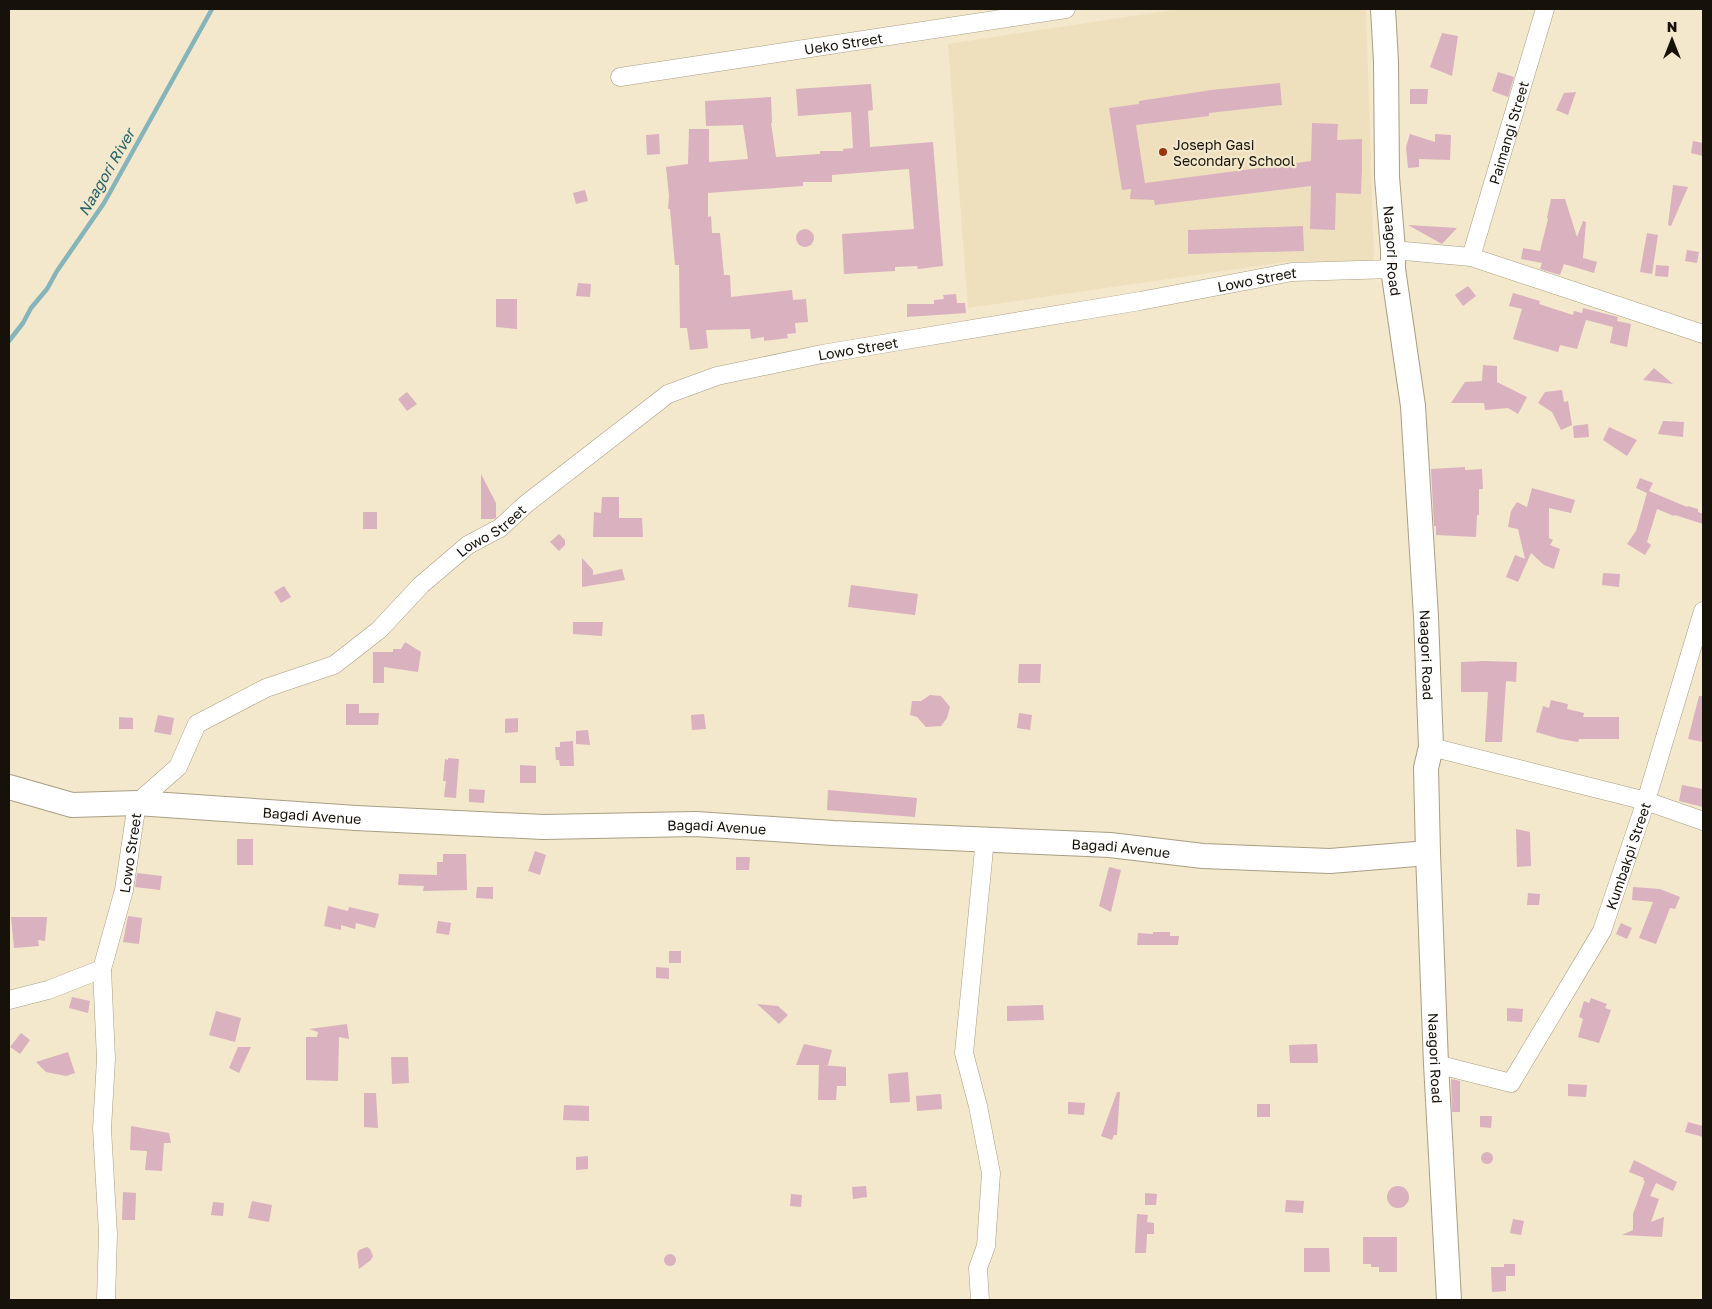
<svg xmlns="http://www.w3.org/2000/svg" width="1712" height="1309" viewBox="0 0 1712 1309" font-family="'Golos Text',sans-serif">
<rect width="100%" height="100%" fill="#f3e7cc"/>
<polygon fill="#efe0bd" points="1178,9 1366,9 1374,261 1285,262 968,308 948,44"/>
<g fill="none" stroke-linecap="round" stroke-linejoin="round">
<polyline stroke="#85b4bb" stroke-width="4.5" points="9,341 23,323 31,308 47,289 57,271 104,203 212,9"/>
</g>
<g fill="#dab1bf">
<polygon points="1442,33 1458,36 1452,76 1430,67"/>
<polygon points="1498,72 1514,77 1508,97 1492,91"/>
<polygon points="1280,83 1282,105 1209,113 1209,116 1136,125 1145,183 1311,161 1312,123 1338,124 1337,140 1362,139 1362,168 1361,194 1336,193 1335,230 1310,229 1311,186 1155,205 1154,200 1130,199 1131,189 1122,190 1109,108 1139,104 1139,101 1211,90"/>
<polygon points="871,84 873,110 868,111 870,147 933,142 943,266 918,269 917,266 895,267 895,271 844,274 842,234 914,229 909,169 832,175 832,182 803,182 803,186 708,193 708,217 711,216 712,233 720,233 724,275 730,275 731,297 792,290 793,300 806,299 808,322 795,323 796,333 787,334 788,338 764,341 764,337 751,339 750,329 706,330 708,348 690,350 687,328 680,328 679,265 675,265 670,209 668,209 669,196 666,167 688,164 689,129 709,129 709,162 748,159 743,125 706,126 705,101 771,97 772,123 771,123 776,157 820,154 820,151 843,151 843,149 853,148 851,112 798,116 796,89"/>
<polygon points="1410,89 1428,89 1427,104 1410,104"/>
<polygon points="1576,92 1568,115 1556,110 1564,93"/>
<polygon points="659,134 660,154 647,155 646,135"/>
<polygon points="1410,134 1435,142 1435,134 1451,135 1450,160 1419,159 1419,167 1408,168 1406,147"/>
<polygon points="1693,141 1703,143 1703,156 1691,153"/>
<polygon points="1673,185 1688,187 1671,226 1668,225"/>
<polygon points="585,190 588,201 576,204 573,193"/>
<polygon points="1551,199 1565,199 1577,237 1583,221 1586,222 1583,258 1597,262 1594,273 1564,264 1560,275 1540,269 1542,263 1521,259 1523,248 1540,251 1548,219 1547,218"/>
<polygon points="1408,225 1457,228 1442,244"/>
<polygon points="1303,226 1304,251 1188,254 1188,230"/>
<circle cx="805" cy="238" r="9"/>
<polygon points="1647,233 1658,235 1652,274 1640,272"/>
<polygon points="1687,250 1699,252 1697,263 1685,261"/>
<polygon points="1656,265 1669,266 1668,277 1655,276"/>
<polygon points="578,283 591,284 590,297 576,296"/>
<polygon points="1468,286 1476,296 1463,306 1455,295"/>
<polygon points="1513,293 1540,301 1539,304 1573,315 1574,311 1582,313 1583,308 1618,317 1617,321 1631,324 1627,347 1610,343 1613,327 1586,320 1577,349 1560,345 1558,352 1513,339 1522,309 1509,306"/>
<polygon points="956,294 957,303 965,303 966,313 907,317 907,304 934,304 934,300 944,299 943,295"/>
<polygon points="496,299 517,299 517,329 496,327"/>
<polygon points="1483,365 1497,366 1497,382 1527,397 1518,414 1508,408 1485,410 1484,403 1451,403 1465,382 1482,381"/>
<polygon points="1654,368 1673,384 1643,380"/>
<polygon points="1562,390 1564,402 1568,401 1572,425 1561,430 1552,412 1538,403 1545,392"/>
<polygon points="407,392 417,404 407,411 398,399"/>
<polygon points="1663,421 1684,422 1683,437 1658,434"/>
<polygon points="1588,424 1589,437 1574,438 1573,426"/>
<polygon points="1609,427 1637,440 1627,456 1603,440"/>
<polygon points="1465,467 1465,470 1482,469 1483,489 1479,489 1479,515 1477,515 1476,537 1436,535 1436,526 1434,526 1431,469"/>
<polygon points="481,474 496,503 496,518 494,519 481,519"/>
<polygon points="1640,478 1653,483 1649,491 1687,507 1688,506 1698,509 1698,512 1703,514 1703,524 1675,515 1674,516 1657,509 1647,542 1651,545 1645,555 1627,544 1636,531 1647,493 1636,488"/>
<polygon points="1532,488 1575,500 1571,513 1549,508 1549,538 1553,540 1550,545 1560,549 1554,569 1544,565 1531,553 1518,582 1506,577 1515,555 1525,559 1518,529 1508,527 1511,511 1517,502 1527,507"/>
<polygon points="602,497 619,497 619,518 642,518 643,537 593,537 594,512 601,513"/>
<rect x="363" y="512" width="14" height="17"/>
<polygon points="559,534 565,540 565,545 559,551 550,542"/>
<polygon points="582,558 593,570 593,575 622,569 625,580 582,587"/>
<polygon points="1603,573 1620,574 1619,587 1602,585"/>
<polygon points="851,585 918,594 915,615 848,607"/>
<polygon points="284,586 291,597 281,603 274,592"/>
<polygon points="573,622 603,622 602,636 573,634"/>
<polygon points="405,642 421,652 418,672 384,667 384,683 373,683 373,652 393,652 393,649 401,649"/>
<polygon points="1484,661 1517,662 1516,682 1506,681 1502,742 1485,742 1488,692 1461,692 1461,662"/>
<polygon points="1019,664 1041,664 1040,683 1018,683"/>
<polygon points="930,695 941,696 950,707 947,718 941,726 926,727 917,717 910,715 912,701 921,701"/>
<polygon points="1699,696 1703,696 1703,742 1688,739"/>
<polygon points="1551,700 1568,704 1567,709 1584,713 1583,717 1619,717 1619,739 1579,739 1578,742 1560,739 1536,732 1543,706 1549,708"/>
<polygon points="346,704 359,704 359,713 379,713 378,725 346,725"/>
<polygon points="1019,713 1032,715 1030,730 1017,728"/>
<polygon points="704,714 706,729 692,730 691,715"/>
<polygon points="158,715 174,718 171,735 154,732"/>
<polygon points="119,717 133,718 133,729 119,729"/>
<polygon points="518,718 518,732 505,733 505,719"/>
<polygon points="588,730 590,745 576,744 576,731"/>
<polygon points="573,741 574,766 560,766 559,760 556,760 555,747 560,747 560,742"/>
<polygon points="448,758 459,759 456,798 444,797 446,781 443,781 445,759 448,760"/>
<polygon points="520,765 536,766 536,783 520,783"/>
<polygon points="1682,785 1703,789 1703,807 1679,801"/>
<polygon points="469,789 485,790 484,803 469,802"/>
<polygon points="828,790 917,798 915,817 827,810"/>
<polygon points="1516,829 1530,832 1531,866 1517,867"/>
<rect x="237" y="839" width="16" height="26"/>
<polygon points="535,851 546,855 540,875 528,871"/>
<polygon points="443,854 466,854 467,890 423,891 424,886 398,885 399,874 437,875 437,862 443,862"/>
<polygon points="736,857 750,857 749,870 736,870"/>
<polygon points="1109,867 1121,870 1111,912 1099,906"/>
<polygon points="137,873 162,876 160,890 135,887"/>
<polygon points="477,887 493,887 493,899 476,898"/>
<polygon points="1633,887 1660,889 1680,897 1675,909 1670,908 1656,944 1639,938 1653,902 1632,900"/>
<polygon points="1528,893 1540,894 1539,905 1527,905"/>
<polygon points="328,906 348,911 349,907 379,914 375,928 356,923 355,929 341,925 341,930 324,926"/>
<polygon points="128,916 142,918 139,944 123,942"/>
<polygon points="11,917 47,917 45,941 38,940 39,946 14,948"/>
<polygon points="438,921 451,923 449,935 436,933"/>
<polygon points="1621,923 1632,928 1627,939 1616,934"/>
<polygon points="1153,932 1170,932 1170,936 1179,936 1178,945 1137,945 1138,933 1153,934"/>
<rect x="669" y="951" width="12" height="12"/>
<polygon points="656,967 669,968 669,979 656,978"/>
<polygon points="72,997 90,1001 88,1013 69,1008"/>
<polygon points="1591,998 1607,1004 1605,1008 1611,1010 1599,1043 1578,1037 1583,1019 1579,1017 1584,1001 1589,1003"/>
<polygon points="757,1004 778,1006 788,1015 779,1024"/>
<polygon points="1043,1005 1044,1020 1007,1021 1007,1006"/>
<polygon points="1507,1008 1523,1009 1522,1022 1507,1021"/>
<polygon points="216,1011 241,1018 235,1042 209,1035"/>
<polygon points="347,1024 349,1039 339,1037 338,1081 306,1080 306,1037 317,1037 318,1032 309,1029"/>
<polygon points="21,1033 30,1040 20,1054 10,1047"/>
<polygon points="804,1044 832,1050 828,1065 823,1065 846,1067 846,1086 837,1086 836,1100 818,1100 819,1065 796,1065"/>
<polygon points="1317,1044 1318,1063 1290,1063 1289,1045"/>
<polygon points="238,1047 251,1047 239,1073 229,1068"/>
<polygon points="68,1052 75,1073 66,1076 46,1072 36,1062"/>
<polygon points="391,1057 408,1057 409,1083 392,1084"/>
<polygon points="908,1072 910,1102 890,1103 888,1074"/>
<polygon points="1451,1079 1460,1081 1460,1112 1452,1112"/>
<polygon points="1568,1084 1587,1085 1586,1097 1568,1096"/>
<polygon points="1117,1092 1120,1092 1117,1135 1114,1135 1112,1140 1101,1136"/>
<polygon points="364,1093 376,1093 378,1128 364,1127"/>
<polygon points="941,1094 942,1109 917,1111 916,1096"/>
<polygon points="1068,1102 1085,1103 1084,1115 1068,1114"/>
<rect x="1257" y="1104" width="13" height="13"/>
<polygon points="564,1105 589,1106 589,1121 563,1120"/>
<polygon points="1480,1116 1492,1116 1491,1128 1480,1127"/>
<polygon points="1688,1122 1703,1126 1703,1137 1685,1132"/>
<polygon points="131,1126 169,1133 171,1143 164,1143 162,1171 145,1170 147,1151 130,1150"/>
<circle cx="1487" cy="1158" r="6"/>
<polygon points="588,1156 588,1169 576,1170 576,1157"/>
<polygon points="1634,1160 1677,1182 1673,1191 1656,1183 1650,1196 1659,1199 1651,1222 1664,1217 1662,1237 1622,1235 1633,1230 1633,1214 1645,1181 1643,1180 1644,1178 1629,1172"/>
<polygon points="866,1186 867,1197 853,1199 852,1187"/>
<circle cx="1398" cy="1197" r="11"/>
<polygon points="123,1192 136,1193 135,1220 122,1220"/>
<polygon points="1145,1193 1157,1194 1156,1205 1145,1205"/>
<polygon points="791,1194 802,1195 801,1207 790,1206"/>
<polygon points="1286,1200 1304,1201 1303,1213 1285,1212"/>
<polygon points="252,1201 272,1205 269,1222 248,1218"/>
<polygon points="213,1202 224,1203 223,1216 211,1215"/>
<polygon points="1137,1214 1148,1215 1147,1222 1154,1223 1154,1234 1147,1234 1146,1253 1135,1253"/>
<polygon points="1513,1219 1524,1221 1521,1235 1510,1233"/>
<polygon points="1363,1237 1397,1237 1397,1272 1379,1272 1379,1267 1371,1267 1371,1264 1363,1264"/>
<polygon points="367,1247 370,1249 373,1256 371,1260 359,1269 357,1254 359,1250"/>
<polygon points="1304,1248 1329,1248 1330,1272 1304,1272"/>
<circle cx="670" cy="1260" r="6"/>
<polygon points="1504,1264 1515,1264 1515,1276 1506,1276 1506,1291 1492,1292 1491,1267 1504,1267"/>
</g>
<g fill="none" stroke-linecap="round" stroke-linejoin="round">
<g stroke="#a99e84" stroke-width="19">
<g id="street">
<path id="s1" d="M620,77L1066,9"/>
<polyline points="1393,250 1471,257 1703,334"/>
<path id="s2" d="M1471,257L1545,9"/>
<polyline points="1431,747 1646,801 1703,821"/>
<polyline points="9,1000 48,990 102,969"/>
<path id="s3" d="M1436,1064L1511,1083L1602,931L1646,801L1703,611"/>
<path id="s4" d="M106,1300L108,1234L102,1129L106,1059L102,969L124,890L137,803L178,767L197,724L266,688L334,665L379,630L421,585L468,545L500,528L526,504L668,394L717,376L822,354L1140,301L1292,272L1393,269"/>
<polyline points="980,1300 978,1268 986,1246 991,1173 978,1106 964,1053 985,839"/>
</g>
</g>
<g stroke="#a99e84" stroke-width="26">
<g id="secondary">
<path id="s5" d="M1383,9L1386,61L1387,177L1393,250V269L1413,406L1426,617L1431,747L1426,768L1428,853L1436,1064L1449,1300"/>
<path id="s6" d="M9,787L72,805L137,803L356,818L543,827L696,824L833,833L1110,845L1203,856L1330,861L1428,853"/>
</g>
</g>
<use href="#street" stroke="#fff" stroke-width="18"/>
<use href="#secondary" stroke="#fff" stroke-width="24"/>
</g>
<circle fill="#9c370b" stroke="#f3e7cc" stroke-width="2" cx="1163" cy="152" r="5"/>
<g text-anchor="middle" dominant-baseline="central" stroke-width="4.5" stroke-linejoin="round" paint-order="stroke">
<g font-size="14" fill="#161209" stroke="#f3e7cc">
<text stroke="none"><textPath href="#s1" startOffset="226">Ueko Street</textPath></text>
<text stroke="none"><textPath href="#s2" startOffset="130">Paimangi Street</textPath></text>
<text stroke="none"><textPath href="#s5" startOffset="242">Naagori Road</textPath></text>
<text stroke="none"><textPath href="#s4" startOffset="1785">Lowo Street</textPath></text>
<text stroke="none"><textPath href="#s4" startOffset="1380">Lowo Street</textPath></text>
<text stroke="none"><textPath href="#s4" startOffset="960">Lowo Street</textPath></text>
<text stroke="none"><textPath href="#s5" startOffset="648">Naagori Road</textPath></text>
<text stroke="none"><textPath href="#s6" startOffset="306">Bagadi Avenue</textPath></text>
<text stroke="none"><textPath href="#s6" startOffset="711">Bagadi Avenue</textPath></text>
<text stroke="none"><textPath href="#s6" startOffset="1116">Bagadi Avenue</textPath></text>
<text stroke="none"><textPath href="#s4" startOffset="451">Lowo Street</textPath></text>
<text stroke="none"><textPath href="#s3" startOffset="334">Kumbakpi Street</textPath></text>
<text stroke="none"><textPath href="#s5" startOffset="1052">Naagori Road</textPath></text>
</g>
<g font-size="14" fill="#161209" stroke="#f3e7cc" text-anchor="start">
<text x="1173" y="144">Joseph Gasi<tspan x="1173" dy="16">Secondary School</tspan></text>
</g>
<g font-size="15" font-style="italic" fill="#22626a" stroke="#f3e7cc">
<text transform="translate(106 172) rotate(-60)">Naagori River</text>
</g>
</g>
<rect width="1712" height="1309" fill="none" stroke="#161209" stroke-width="20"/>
<g transform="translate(1672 40)" stroke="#f3e7cc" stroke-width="4" paint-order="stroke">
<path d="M0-4L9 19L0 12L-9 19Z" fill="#161209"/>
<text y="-8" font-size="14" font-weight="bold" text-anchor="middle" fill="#161209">N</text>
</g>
</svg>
